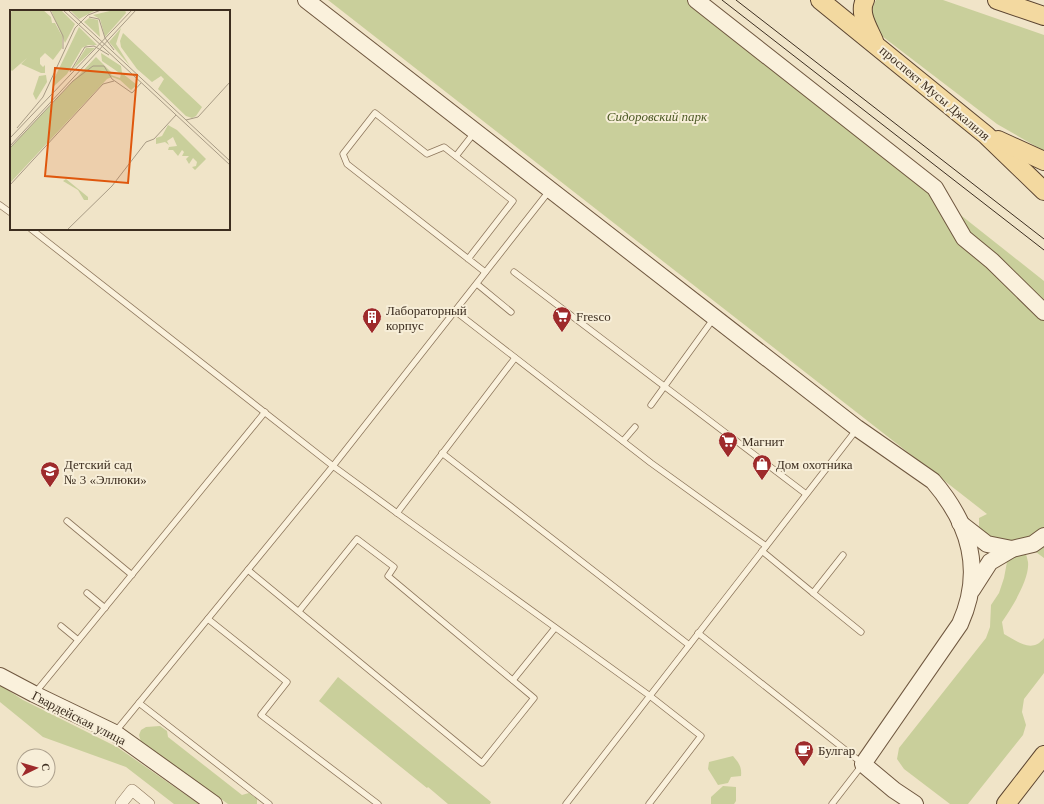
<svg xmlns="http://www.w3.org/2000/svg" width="1044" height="804" viewBox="0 0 1044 804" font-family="Georgia,serif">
<rect width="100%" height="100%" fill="#f0e4c8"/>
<g fill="#c9cf9b">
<path d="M328,0H689L1044,281V558L1021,541C1023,548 1027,555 1028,562C1030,579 1011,609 1002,622L1004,634C1017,641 1032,654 1044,638V673L1024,699L1022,712L1026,725L1023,735L968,804H950L904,769L897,759L899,748L986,638L990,627L991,605L999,593L1004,578L1007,562L1004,549L986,537L979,528V518L987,514Z"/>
<path d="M876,0H943L1044,35V151L997,124L878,33C874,21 869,12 876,0Z"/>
<polygon points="338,677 491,802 490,804 448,804 428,787 427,788 319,701"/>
<polygon points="0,685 23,700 117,747 199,804 174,804 126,767 43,737 0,702"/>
<polygon points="160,726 167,731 168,737 242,795 249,793 257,799 257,804 228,804 141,742 139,735 141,730 146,727"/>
<path d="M733,756C739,763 742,767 741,776L731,777L728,783L718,785L708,769L709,762Z"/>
<polygon points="723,786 736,787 736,801 734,804 711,804 711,797"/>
</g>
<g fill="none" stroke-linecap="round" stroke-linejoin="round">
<g stroke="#8d765c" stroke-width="7">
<g id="lane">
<polyline points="456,156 474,133"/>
<polyline points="0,205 11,213"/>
<polyline points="31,229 333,466 397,513 650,696 701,736 649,804"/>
<polyline points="468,259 513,201 444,147 427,154 375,113 343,154 347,164 485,272"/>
<polyline points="514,272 806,494"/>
<polyline points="477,284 511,312"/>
<polyline points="455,311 651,463 766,546"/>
<polyline points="651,405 714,318"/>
<polyline points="623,441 635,427"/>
<polyline points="442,453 689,645"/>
<polyline points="397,513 515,358"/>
<polyline points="67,521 132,575"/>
<polyline points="762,551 813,593 843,555"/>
<polyline points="248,570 482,763 534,698 388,576 394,567 357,539 299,611"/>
<polyline points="87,593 105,608"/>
<polyline points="813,593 861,632"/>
<polyline points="208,619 287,682 261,715 378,804"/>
<polyline points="61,626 78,640"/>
<polyline points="698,633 863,764 832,804"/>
<polyline points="513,680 555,628"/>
<polyline points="35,693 265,412"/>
<polyline points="139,703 269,804"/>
<polyline points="116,731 333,466 550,190"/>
<polyline points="566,804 857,429"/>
</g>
</g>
<g stroke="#8d765c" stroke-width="12">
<polyline id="street" points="121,804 132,790 149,804"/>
</g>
<g stroke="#6f573f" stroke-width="18">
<g id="secondary">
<path d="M306,0L857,428L933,481C970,524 984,571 960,624L863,764L894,790L915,804"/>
<polyline points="696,0 935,188 964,238 992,261 1044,312"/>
<polyline points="960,523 987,544 1012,549"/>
<polyline points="972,590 990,562 1012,549 1033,544 1044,536"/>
<polyline points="0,676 34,694 115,733 214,804"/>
</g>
</g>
<g stroke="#5b4430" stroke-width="20">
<g id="primary">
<polyline points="820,0 986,135 1044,191"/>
<path d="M865,0C858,13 869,29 874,41"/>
<polyline points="997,0 1044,16"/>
<polyline points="998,140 1044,161"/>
<polyline points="1006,804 1044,755"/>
</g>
</g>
<use href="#lane" stroke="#faf1dc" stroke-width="5.5"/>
<use href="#street" stroke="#faf1dc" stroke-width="11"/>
<use href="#secondary" stroke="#faf1dc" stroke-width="16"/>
<use href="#primary" stroke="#f3d9a0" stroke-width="18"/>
<g stroke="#3d2e20" stroke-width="1">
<polyline points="722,0 1044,250"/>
<polyline points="736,0 1044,239"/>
</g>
</g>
<defs>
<g id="supermarket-pin" transform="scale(1)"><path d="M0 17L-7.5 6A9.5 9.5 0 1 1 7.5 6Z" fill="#9e2a2b" stroke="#f7eed8"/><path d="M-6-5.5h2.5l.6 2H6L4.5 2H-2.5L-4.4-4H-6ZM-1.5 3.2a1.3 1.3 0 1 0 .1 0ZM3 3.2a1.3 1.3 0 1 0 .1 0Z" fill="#fff"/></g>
<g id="building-pin" transform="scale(1)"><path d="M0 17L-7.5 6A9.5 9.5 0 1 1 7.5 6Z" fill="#9e2a2b" stroke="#f7eed8"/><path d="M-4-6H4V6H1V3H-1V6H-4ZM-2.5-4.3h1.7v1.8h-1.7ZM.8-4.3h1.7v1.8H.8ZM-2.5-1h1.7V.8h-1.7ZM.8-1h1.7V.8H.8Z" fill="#fff"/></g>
<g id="shop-pin" transform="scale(1)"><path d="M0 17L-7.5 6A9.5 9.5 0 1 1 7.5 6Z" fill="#9e2a2b" stroke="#f7eed8"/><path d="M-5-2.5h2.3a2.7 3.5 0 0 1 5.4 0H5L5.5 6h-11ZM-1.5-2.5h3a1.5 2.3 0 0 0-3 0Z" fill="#fff"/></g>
<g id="school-pin" transform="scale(1)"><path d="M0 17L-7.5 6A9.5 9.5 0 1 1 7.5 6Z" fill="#9e2a2b" stroke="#f7eed8"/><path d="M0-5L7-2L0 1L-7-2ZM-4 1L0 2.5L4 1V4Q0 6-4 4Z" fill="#fff"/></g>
<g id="cafe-pin" transform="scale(1)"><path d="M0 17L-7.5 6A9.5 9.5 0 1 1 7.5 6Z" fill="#9e2a2b" stroke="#f7eed8"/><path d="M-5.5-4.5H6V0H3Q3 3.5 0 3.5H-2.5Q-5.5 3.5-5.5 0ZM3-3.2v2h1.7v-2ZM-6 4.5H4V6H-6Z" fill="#fff"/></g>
</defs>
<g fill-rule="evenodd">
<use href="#supermarket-pin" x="562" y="316"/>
<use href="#building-pin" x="372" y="317"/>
<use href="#supermarket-pin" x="728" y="441"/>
<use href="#shop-pin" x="762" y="464"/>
<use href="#school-pin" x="50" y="471"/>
<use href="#cafe-pin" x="804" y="750"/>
</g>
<g text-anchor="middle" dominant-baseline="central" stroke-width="4" stroke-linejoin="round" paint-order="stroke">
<g font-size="13" fill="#3d2e20" stroke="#f7eed8">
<text transform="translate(935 93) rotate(40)">проспект Мусы Джалиля</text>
<text transform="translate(79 718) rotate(27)">Гвардейская улица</text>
</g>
<g font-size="13" font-style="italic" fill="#4d5a26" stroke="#f7eed8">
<text x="657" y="116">Сидоровский парк</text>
</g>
<g font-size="13" fill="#3d2e20" stroke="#f7eed8" text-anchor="start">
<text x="386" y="310">Лабораторный<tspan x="386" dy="15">корпус</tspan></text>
<text x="576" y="316">Fresco</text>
<text x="742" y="441">Магнит</text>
<text x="64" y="464">Детский сад<tspan x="64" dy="15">№ 3 «Эллюки»</tspan></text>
<text x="776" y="464">Дом охотника</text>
<text x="818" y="750">Булгар</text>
</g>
</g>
<g transform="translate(10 10)">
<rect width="220" height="220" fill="#f0e4c8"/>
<path d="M2,0H33L41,7L42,13H45L52,26V38L43,50L35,43L30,48V54L33,57L35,55V63H31L11,54L17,48L2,61L0,59V6ZM41,0H51L65,14L55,33ZM60,0H86L69,9ZM104,0H115L116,3L95,27L90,9L83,5ZM79,8L88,10L90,27L74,12ZM69,17L87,35H78L72,38L57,64L44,76V69ZM111,18L106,34L120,56L99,32ZM113,23L192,97L186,106L182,108L176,106L148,79L154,69L151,66L142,72L127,59L111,37L110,31ZM76,38H85L62,60ZM91,43L111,56L112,63L127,75L121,80L110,70L102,67L97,69L0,173V138L86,47L102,63L101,65L110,68L111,64L92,51ZM36,65L37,72L26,90L23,84L29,66ZM158,115L167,120L196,149L185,160L182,157L186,156L187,152L183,148L179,154L176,149L179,146H172L174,142L172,140L168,146L163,140H158L159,137L167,136L163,127L157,131L159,135L155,132L146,134V128L152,126ZM56,169L78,187V190H74L68,180L53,171Z" fill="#c9cf9b"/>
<path fill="none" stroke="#a89b85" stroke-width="1" d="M40,0L53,26V39M53,0L220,155M58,0L220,151M79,7L89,9L95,28L104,40M60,62L75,37L84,36L99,45M176,110L188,107L220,72M7,118L33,87L65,18L78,5L91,0M0,128L122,0M0,136L126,0M0,138L63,71L83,56H94L102,69L122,83L131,73M0,175L93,74L104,71M57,220L102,176L136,132L144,129L166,105"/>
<path fill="#df570d" fill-opacity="0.15" stroke="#df570d" stroke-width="2" d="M45,58L127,65L118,173L35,166Z"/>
<rect width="220" height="220" fill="none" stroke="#3d2e20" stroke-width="2"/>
</g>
<g transform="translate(36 768) rotate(85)"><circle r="19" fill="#f7eed8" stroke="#ada18e"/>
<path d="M0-3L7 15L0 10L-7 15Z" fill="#9e2a2b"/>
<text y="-6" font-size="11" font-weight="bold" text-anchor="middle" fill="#3d2e20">С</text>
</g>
</svg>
